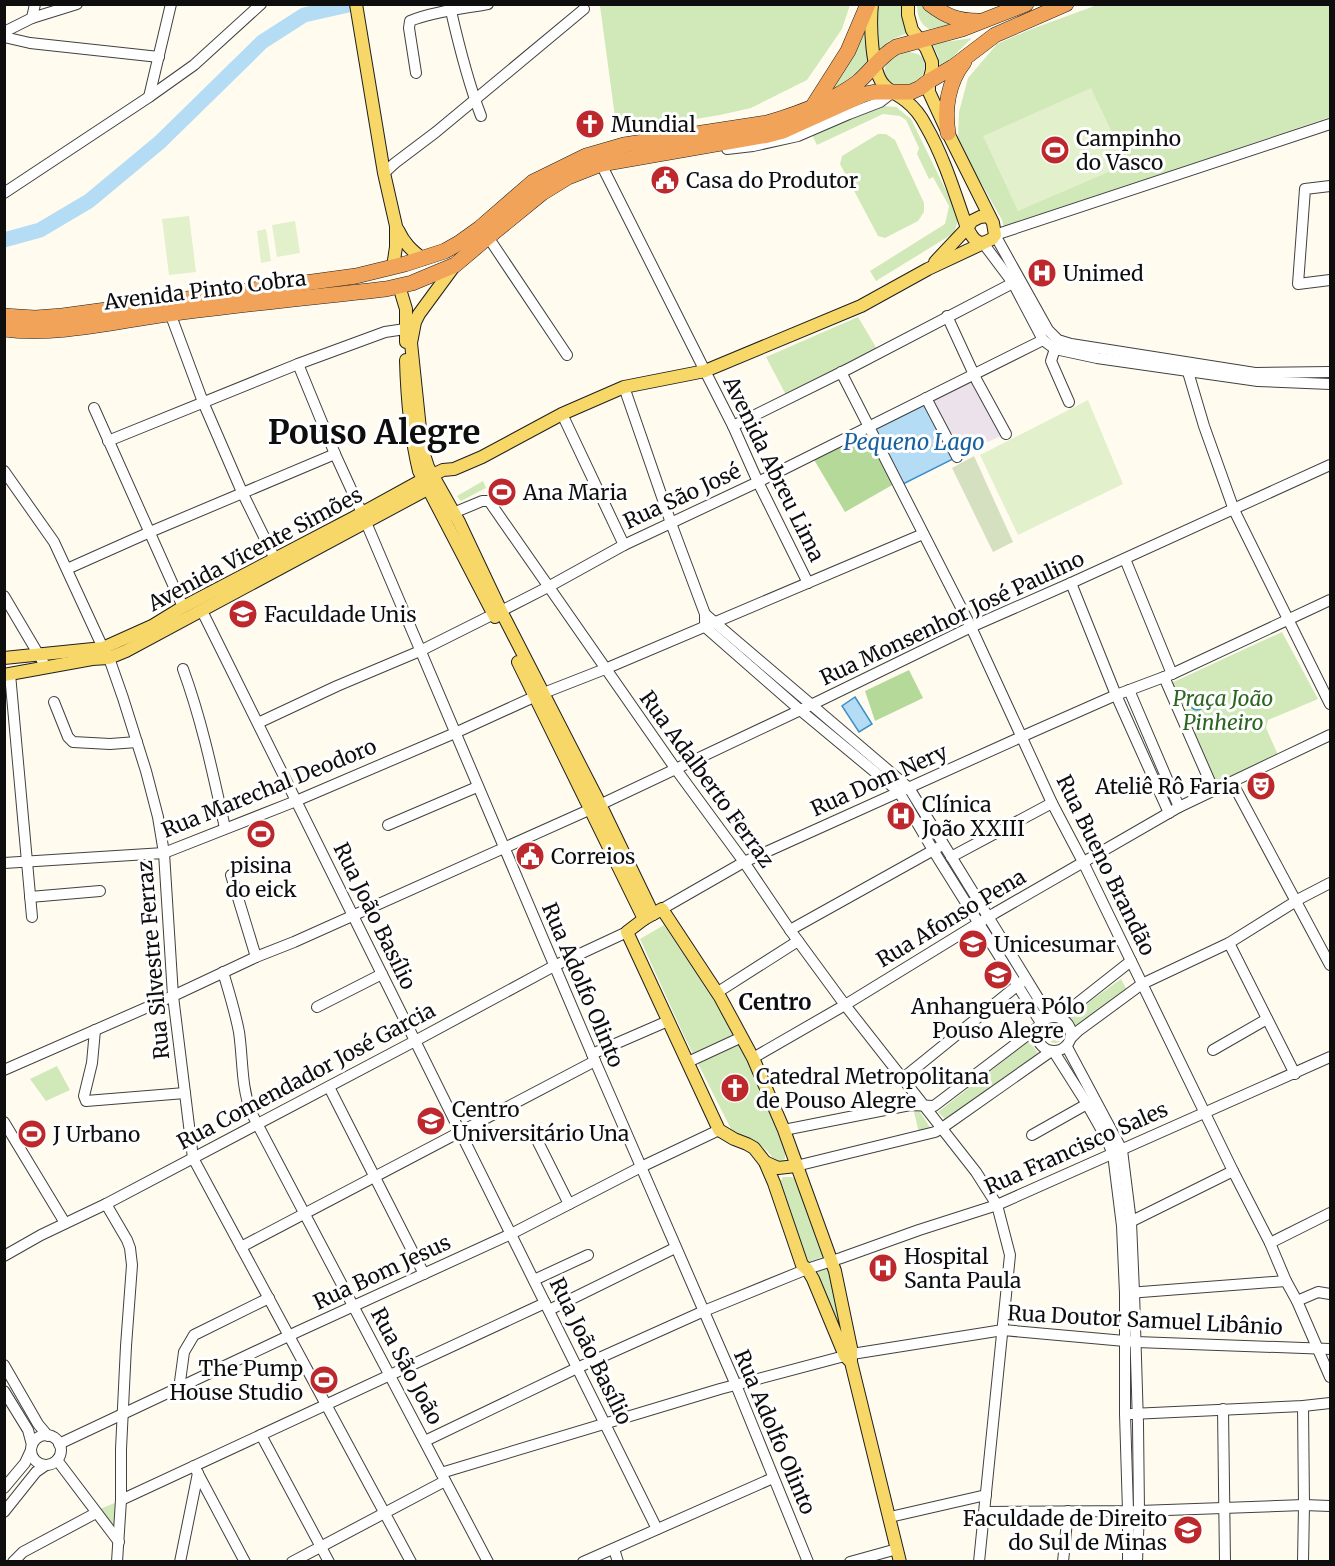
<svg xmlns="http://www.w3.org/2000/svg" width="1335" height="1566" viewBox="0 0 1335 1566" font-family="Merriweather,serif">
<rect width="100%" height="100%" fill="#fffcef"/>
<polygon fill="#ece2ec" points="973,374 1006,434 959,454 930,399"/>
<g fill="#d1e9b9">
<polygon points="598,5 850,4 850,5 842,29 807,80 751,108 720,115 617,132 600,6"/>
<polygon points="876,5 901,5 903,18 907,33 889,41 879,50 877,39"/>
<path d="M917,5H923C934,17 940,21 957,23L929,29C920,24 917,15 917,5Z"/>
<polygon points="1097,5 1330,5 1330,117 1004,228 1002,220 971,165 958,137 959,112 968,78 997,44 1029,30"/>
<path d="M867,24L872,60L834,92L821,99C842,73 857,56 867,24Z"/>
<polygon points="972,38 940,69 938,56 932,44"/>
<path d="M909,52C912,53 915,53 918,54C932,63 923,80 912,85C906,88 898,87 892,87L884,76C884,60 894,55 909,52Z"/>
<polygon points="883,106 896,107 911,119 959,217 954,233 876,281 870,271 945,224 949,206 933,177 929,179 917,154 919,148 906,120 900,116 883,114 817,145 812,135"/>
<polygon points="878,134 886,134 895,140 924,203 924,212 918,221 885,238 878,236 840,164 842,156"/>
<polygon points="858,317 877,349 786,395 766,357"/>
<polygon points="483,481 486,488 461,501 457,496"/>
<polygon points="1282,632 1318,699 1268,720 1266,728 1279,757 1207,789 1166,693 1169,684"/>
<path d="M664,925C684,956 706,986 724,1018C749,1061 768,1107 785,1153V1159L777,1162C772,1158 769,1152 764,1148C754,1140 743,1136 732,1131L686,1040L640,939Z"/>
<polygon points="1121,979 1127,990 1075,1027 1068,1017"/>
<circle cx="1055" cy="1035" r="8"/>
<polygon points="1029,1041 1038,1053 946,1120 938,1112"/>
<polygon points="57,1066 70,1090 46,1101 30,1079"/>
<polygon points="917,1107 931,1129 919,1133 913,1108"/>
<polygon points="783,1177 791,1177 799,1180 825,1256 808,1262 779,1184"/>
<polygon points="831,1265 843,1317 839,1321 833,1321 813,1270"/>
<polygon points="117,1502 117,1529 100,1509"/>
</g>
<g fill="#b4d999">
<polygon points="868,430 894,484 845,512 813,458"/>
<polygon points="909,670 923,698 875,721 865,691"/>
</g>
<polygon fill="#d5e0c0" points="974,456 1013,542 993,552 952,468"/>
<g fill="#e2f0cb">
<polygon points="1091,88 1127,164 1018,211 983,136"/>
<polygon points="189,216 196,272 169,275 162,219"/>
<polygon points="295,221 300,253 277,257 272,225"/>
<polygon points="266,229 271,261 261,263 257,231"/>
<polygon points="1088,400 1123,484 1018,535 980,455"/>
</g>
<g fill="#b5dcf5" stroke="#3d8fcb" stroke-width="1.5">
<polygon points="926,398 957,457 903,484 869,426"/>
<circle cx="1197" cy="703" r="7"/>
<polygon points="855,697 872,724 859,732 842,706"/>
<polygon points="34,1124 41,1137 31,1143 23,1130"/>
</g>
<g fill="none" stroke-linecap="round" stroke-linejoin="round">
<polyline stroke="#b5dcf5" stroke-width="15" points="4,240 40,230 89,201 160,142 262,42 304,15 353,4"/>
<g stroke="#414141" stroke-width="12">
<g id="minor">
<path d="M451,11C459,46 468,82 481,116"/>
<polyline points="32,18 35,4"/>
<polyline points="4,32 32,18 77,4"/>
<polyline points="4,37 30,43 159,57"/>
<path d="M416,73L409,28L410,21C430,12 466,8 488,4"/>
<polyline points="149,97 171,4"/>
<polyline points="1330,124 995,235 1048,330 1058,340 1071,344 1255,373 1330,372"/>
<polyline points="727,149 753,146 798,136 849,114 880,102 893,92"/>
<polyline points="601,164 705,371 733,426 758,482 808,583"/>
<polyline points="384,173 395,163 436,132 584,9"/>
<polyline points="1330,186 1305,189 1298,284 1330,280"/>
<polyline points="4,193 149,97 194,65 261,4"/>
<polyline points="488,237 567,355"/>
<polyline points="983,243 1013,283 1043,340 1055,349 1097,358 1258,381 1330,384"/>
<polyline points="170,313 203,402 242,492 275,559"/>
<polyline points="947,316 977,381 1006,434"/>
<polyline points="1055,349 1051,361 1069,402"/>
<polyline points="298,364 335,454 362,513 595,1061 736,1385 808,1562"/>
<polyline points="1184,367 1188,372 1204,426 1234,510 1330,704"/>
<polyline points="841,372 971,627 1052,803 1083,862 1233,1171 1270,1243 1286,1281 1297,1301 1330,1377"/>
<polyline points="624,387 671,523 705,614 705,621"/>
<polyline points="926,398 957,457"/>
<polyline points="94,408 183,607"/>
<polyline points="562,414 624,545"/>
<polyline points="733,426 850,368 1013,283"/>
<polyline points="108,441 298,364 385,332 405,329"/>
<polyline points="4,471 54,542 103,648 109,658 123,698 146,771 158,817 164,853 173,996 193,1158 411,1562"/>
<polyline points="446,516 482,501 489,501 675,768 744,862 790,930 845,1005 976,1172 997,1205 1010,1255 979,1562"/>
<polyline points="1125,559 1172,674"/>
<polyline points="67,569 150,532 335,454"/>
<polyline points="1071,583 1116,695 1169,813"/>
<polyline points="4,596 43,662"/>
<polyline points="202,611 657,1529"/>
<polyline points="501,611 548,587 624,545 758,482 1043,340"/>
<polyline points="705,614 909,788 1046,1011 1053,1017"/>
<polyline points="704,626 800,710 899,792 933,850 1041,1023"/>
<path d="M183,669C202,721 213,774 225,828"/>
<polyline points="10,674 32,917"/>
<polyline points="1164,677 1214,791"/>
<polyline points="1129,690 1179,807"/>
<polyline points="54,702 68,737 73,742 110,744 137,742"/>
<polyline points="258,723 337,686 420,651 494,614"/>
<polyline points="1232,782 1330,965"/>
<polyline points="388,825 477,787"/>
<polyline points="951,857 1052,803"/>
<polyline points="4,863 164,853 296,801 455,733 536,696 605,669 923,534"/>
<polyline points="231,875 256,957"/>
<polyline points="30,897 100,891"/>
<polyline points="662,909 744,862 1030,733 1116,695 1172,674 1330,600"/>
<polyline points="790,930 939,847"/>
<polyline points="1229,943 1295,1074"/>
<path d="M223,972C229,992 235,1011 239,1032C243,1059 241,1086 251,1112L488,1562"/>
<polyline points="718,992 798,941"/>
<polyline points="317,1007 382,974"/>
<circle cx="1054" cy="1034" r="17"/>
<polyline points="1056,1017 1065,1013 1131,961"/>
<polyline points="95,1030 92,1063 84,1096 86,1101 185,1093"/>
<polyline points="1072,1037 1078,1031 1142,984 1229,943 1301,898 1330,883"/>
<polyline points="1067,1047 1122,1150 1131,1222 1134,1292 1138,1424 1139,1511 1137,1562"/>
<polyline points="1213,1050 1267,1019"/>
<polyline points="1054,1052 1087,1104 1105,1136 1113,1154 1122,1226 1125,1293 1125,1414 1128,1511 1128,1562"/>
<polyline points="592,1054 668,1021"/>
<polyline points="753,1058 845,1005 995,913 1179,807 1330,735"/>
<polyline points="688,1062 742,1037"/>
<polyline points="4,1070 173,996 256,957 294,942 591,809 811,705 971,627 1071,583 1330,465"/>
<polyline points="902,1079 1023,981"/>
<polyline points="329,1087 424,1274"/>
<polyline points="4,1122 65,1223"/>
<polyline points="784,1130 910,1105 934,1106 1038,1027"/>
<polyline points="1032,1135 1087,1104"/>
<polyline points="538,1142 569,1204"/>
<polyline points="796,1166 935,1132 942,1128 1050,1052"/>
<polyline points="106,1204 127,1240 130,1248 132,1265 126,1346 121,1449 121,1500 117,1562"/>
<polyline points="1126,1224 1233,1171"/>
<polyline points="1270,1243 1330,1213"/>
<polyline points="241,1247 595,1061"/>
<polyline points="4,1256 41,1235 106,1204 415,1041 554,966 627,932"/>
<polyline points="534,1280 588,1255"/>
<polyline points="1128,1293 1286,1281"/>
<polyline points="1297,1301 1318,1292 1330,1294"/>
<polyline points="549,1310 675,1248"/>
<polyline points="4,1365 38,1424 48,1436"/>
<polyline points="179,1389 184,1352 194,1335 269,1298"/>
<polyline points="4,1391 28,1430 32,1445"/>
<polyline points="1223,1409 1225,1562"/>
<polyline points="1131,1414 1303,1406 1330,1403"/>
<polyline points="261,1435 329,1562"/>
<circle cx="46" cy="1450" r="15"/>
<polyline points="425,1441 577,1368 704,1311 807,1269 841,1258 919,1230 997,1205 1330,1057"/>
<polyline points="59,1444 299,1331 511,1234 641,1167 719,1130"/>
<polyline points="57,1460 119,1542"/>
<polyline points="194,1466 245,1562"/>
<polyline points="441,1473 720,1389 852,1354 1003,1330 1136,1342 1330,1349"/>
<polyline points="4,1488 25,1463 31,1450"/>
<polyline points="121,1500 545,1303"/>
<polyline points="4,1512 36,1472 46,1465"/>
<polyline points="985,1512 1139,1511 1304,1505 1330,1506"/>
<polyline points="890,1517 986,1495"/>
<polyline points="614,1549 618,1562"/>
<polyline points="13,1562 23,1552 96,1513"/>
<polyline points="180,1562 198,1473"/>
<polyline points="292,1562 445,1481"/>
<polyline points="583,1562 773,1478"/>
<polyline points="850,1562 897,1549"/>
<polyline points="1063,1562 1068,1511"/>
<polyline points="1303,1562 1304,1505 1303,1406"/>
</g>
</g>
<g stroke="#1f1f1f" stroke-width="14">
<g id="major">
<polyline points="356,4 384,173 396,226 396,247 393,267"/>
<path d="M872,4C870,23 871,72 884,85C890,92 899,95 906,101C915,108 921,116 926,126C944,157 955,194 967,228C972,236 974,242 983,243"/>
<path d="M398,230C404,243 411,250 423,259"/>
<polyline points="935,262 967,228 972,221 980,217 989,216"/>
<polyline points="455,265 419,314 415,322 411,343 422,448 428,467 459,522 501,611 600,804 653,914"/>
<polyline points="399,286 406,309 406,342"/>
<path d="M406,360C407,397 410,434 419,471L495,617"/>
<polyline points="4,658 103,648 152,626 183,607 353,518 424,479 443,470 454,469 482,457 562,414 624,387 705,371 861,306 928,269 992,239 995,235 993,223 948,133 929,92 929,81 932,70 932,62 926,48 912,30 908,15 908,4"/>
<polyline points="518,662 644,919"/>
<polyline points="4,675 92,659 109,658 126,651 435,485"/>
<polyline points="765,1162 778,1168 796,1166"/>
<polyline points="851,1362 845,1356 813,1279 807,1269 802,1265 774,1183 765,1162 754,1148 747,1144 734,1139 719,1130 627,932 644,919 662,909 720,997 753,1058 784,1130 835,1271 851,1348 851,1362 900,1562"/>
</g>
</g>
<g stroke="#1f1f1f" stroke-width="16">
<g id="highway">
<path d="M930,4C946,16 957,21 978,21"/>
<polyline points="813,106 848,51 868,4"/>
<path d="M948,133C944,109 948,82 964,62"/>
<path d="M4,316L35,318L62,316L356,276L405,264L445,251L459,243L480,228L533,182L586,156L624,145L767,123C797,114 832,102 858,82C871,71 881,55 896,47L962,29L1026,4"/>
<path d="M4,329C58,336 115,321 168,314C240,304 314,297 386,289L412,283L455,265L488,237L542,193L568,177L601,164L768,135L783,131L865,94L875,92H911L920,88L929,81L953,67L995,35L1066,4"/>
</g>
</g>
<use href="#minor" stroke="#fff" stroke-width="10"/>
<use href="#major" stroke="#f6d768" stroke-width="12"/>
<use href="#highway" stroke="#f2a35a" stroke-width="15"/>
</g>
<defs>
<g id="church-disc" transform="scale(1.5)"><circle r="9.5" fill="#bc282b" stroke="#fff"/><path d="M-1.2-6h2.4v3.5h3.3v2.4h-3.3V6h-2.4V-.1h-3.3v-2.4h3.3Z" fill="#fff"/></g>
<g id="stadium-disc" transform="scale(1.5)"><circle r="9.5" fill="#bc282b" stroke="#fff"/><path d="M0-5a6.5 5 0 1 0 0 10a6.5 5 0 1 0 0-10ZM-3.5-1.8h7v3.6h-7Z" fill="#fff"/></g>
<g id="civic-disc" transform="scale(1.5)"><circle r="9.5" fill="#bc282b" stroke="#fff"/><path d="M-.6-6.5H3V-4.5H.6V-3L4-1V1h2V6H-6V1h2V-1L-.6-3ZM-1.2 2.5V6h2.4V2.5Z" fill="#fff"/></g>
<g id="hospital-disc" transform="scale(1.5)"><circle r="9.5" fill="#bc282b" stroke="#fff"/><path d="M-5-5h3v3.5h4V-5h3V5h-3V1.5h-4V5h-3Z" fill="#fff"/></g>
<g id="university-disc" transform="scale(1.5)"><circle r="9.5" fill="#bc282b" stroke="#fff"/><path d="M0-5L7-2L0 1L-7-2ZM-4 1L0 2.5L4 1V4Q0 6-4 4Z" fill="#fff"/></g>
<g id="theatre-disc" transform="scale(1.5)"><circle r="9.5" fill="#bc282b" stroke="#fff"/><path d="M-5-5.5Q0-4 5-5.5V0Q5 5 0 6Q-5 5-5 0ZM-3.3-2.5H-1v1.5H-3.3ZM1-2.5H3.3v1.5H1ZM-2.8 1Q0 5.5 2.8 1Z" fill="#fff"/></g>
</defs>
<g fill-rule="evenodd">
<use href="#church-disc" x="590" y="124"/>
<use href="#stadium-disc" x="1055" y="150"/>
<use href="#civic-disc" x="665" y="180"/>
<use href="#hospital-disc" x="1042" y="273"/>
<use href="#stadium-disc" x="502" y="492"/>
<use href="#university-disc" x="243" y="614"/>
<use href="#theatre-disc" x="1261" y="786"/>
<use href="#hospital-disc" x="901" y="816"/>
<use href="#stadium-disc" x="261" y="834"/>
<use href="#civic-disc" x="530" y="856"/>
<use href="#university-disc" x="973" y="944"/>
<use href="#university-disc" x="998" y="975"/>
<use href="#church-disc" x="735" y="1088"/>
<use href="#university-disc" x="431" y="1121"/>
<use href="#stadium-disc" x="32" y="1134"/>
<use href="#hospital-disc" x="883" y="1268"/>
<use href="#stadium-disc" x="324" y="1380"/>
<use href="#university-disc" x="1188" y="1530"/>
</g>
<g text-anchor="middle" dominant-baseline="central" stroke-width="6" stroke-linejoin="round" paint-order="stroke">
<g font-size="21" fill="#0e0e0e" stroke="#fff" text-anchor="start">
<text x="611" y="124">Mundial</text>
<text x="1076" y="138">Campinho<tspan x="1076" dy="24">do Vasco</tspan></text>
<text x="686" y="180">Casa do Produtor</text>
<text x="1063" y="273">Unimed</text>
<text x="523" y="492">Ana Maria</text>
<text x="264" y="614">Faculdade Unis</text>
<text x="1240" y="786" text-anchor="end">Ateliê Rô Faria</text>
<text x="922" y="804">Clínica<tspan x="922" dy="24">João XXIII</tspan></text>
<text x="551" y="856">Correios</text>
<text x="261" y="865" text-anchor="middle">pisina<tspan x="261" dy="24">do eick</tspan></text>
<text x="994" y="944">Unicesumar</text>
<text x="998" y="1006" text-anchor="middle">Anhanguera Pólo<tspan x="998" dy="24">Pouso Alegre</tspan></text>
<text x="756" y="1076">Catedral Metropolitana<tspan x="756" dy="24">de Pouso Alegre</tspan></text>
<text x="452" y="1109">Centro<tspan x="452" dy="24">Universitário Una</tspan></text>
<text x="53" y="1134">J Urbano</text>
<text x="904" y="1256">Hospital<tspan x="904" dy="24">Santa Paula</tspan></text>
<text x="303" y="1368" text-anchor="end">The Pump<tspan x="303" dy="24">House Studio</tspan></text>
<text x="1167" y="1518" text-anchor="end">Faculdade de Direito<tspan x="1167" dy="24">do Sul de Minas</tspan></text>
</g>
<g font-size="21" fill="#0e0e0e" stroke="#fff">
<text transform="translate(205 290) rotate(-7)">Avenida Pinto Cobra</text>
<text transform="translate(774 469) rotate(64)">Avenida Abreu Lima</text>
<text transform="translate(682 496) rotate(-25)">Rua São José</text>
<text transform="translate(255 549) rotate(-28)">Avenida Vicente Simões</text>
<text transform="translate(952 618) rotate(-25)">Rua Monsenhor José Paulino</text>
<text transform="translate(707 779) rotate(54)">Rua Adalberto Ferraz</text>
<text transform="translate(879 780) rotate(-24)">Rua Dom Nery</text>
<text transform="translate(269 788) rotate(-22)">Rua Marechal Deodoro</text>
<text transform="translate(1106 865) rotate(64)">Rua Bueno Brandão</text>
<text transform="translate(375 916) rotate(64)">Rua João Basílio</text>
<text transform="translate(951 918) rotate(-31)">Rua Afonso Pena</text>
<text transform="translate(153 960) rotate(-95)">Rua Silvestre Ferraz</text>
<text transform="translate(583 985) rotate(67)">Rua Adolfo Olinto</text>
<text transform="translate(306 1076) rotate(-28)">Rua Comendador José Garcia</text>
<text transform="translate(1076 1148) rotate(-24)">Rua Francisco Sales</text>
<text transform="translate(382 1272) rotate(-25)">Rua Bom Jesus</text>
<text transform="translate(1145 1320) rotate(3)">Rua Doutor Samuel Libânio</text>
<text transform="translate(591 1351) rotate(64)">Rua João Basílio</text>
<text transform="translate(407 1366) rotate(62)">Rua São João</text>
<text transform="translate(775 1432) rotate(67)">Rua Adolfo Olinto</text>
</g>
<g font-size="21" font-style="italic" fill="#2c651f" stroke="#fff">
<text x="1223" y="698">Praça João<tspan x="1223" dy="24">Pinheiro</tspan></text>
</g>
<g font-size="22" font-style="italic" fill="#19619e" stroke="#fff">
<text x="914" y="442">Pequeno Lago</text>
</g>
<g font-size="22" font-weight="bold" fill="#0e0e0e" stroke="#fff">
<text x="775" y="1002">Centro</text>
</g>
<g font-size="33" font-weight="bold" fill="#0e0e0e" stroke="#fff">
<text x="374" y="432">Pouso Alegre</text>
</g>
</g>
<rect width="1335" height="1566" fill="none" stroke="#0e0e0e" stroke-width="12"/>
</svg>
